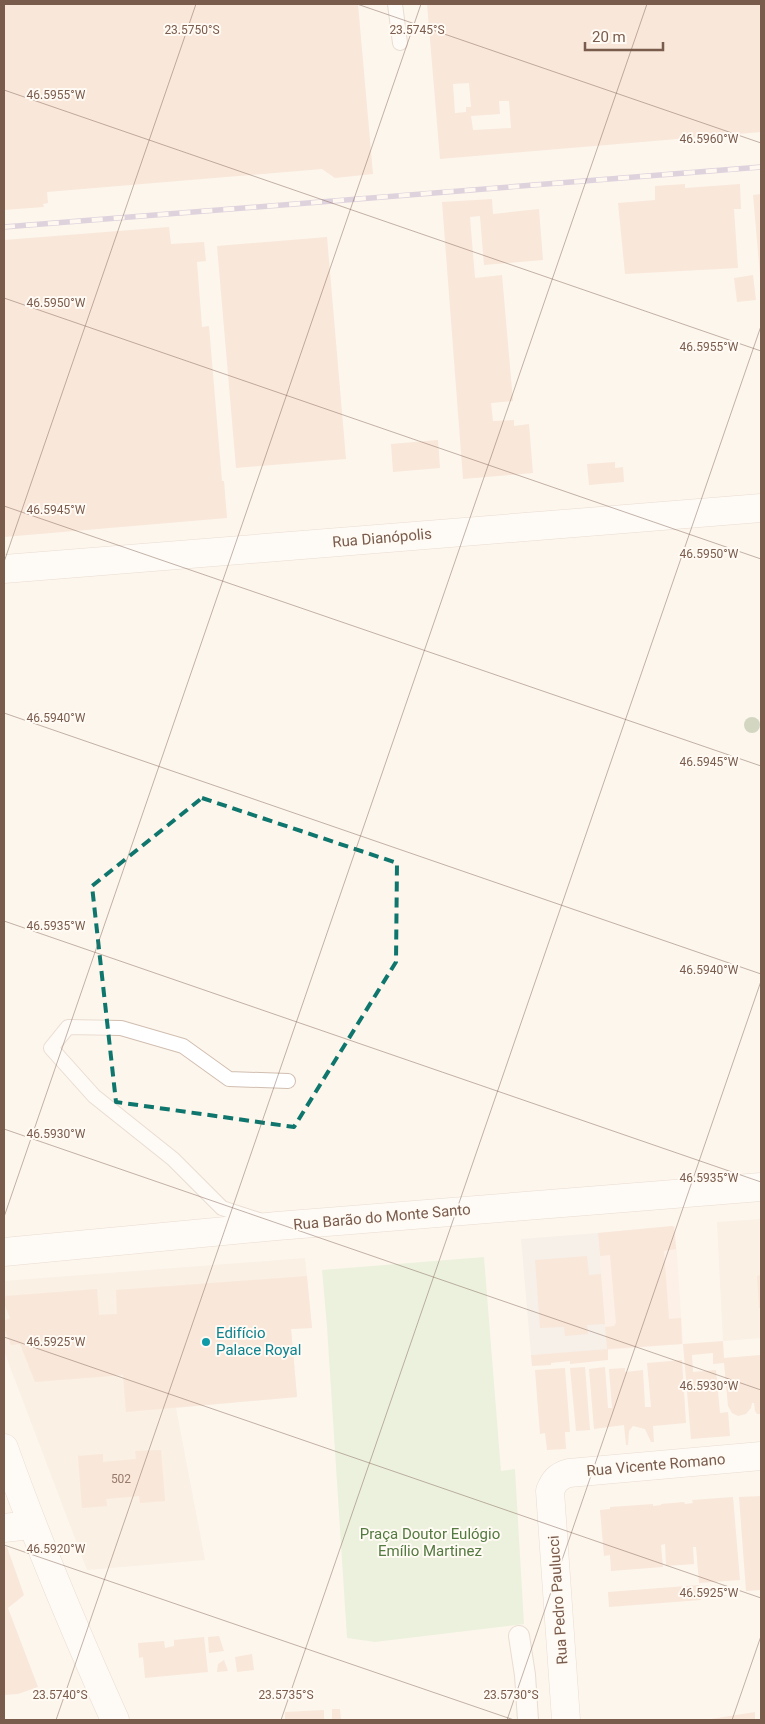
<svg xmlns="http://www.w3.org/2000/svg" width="765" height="1724" viewBox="0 0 765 1724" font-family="Roboto,sans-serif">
<rect width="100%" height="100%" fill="#fdf6ec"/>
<g fill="#f5e8da">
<polygon points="761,1219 761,1338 723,1341 717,1222"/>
<polygon points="305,1258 312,1328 291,1329 297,1397 176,1408 205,1560 87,1570 4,1351 4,1281"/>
</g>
<polygon fill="#fde8e0" points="675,1226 683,1344 607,1350 598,1233"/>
<polygon fill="#efe9e4" points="598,1233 607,1350 531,1355 521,1239"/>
<polygon fill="#d8ecc9" points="484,1257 501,1471 515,1469 524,1624 375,1642 347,1638 327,1327 322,1270"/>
<g fill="#f3d5c3" fill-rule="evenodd">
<polygon points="4,4 358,4 373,174 335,178 322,169 47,192 48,203 43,204 44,207 4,210"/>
<path d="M427,4H761V132L440,159ZM469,83L471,107H466V112L455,113L453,84ZM499,101H509L511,128L473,130L471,116L500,114Z"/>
<polygon points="685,184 685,188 740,184 741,209 734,209 738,268 625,274 618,203 655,200 655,186"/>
<polygon points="761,194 761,275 760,275 753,195"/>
<polygon points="492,199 493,214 539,209 543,260 484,265 480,216 470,217 475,278 502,275 513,401 491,403 493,421 514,420 514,426 529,424 533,473 463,479 442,202"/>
<polygon points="169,227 171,244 204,242 206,261 197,262 202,327 209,326 222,481 224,481 227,518 4,537 4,240"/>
<polygon points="327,237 346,459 236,468 217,246"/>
<polygon points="753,275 756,300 737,302 734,278"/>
<polygon points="438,440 440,468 393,472 391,444"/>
<polygon points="615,462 615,468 623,467 624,482 589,485 587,464"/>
<polygon points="672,1226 674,1227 676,1249 664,1251 669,1319 681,1318 682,1344 607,1349 605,1327 614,1326 616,1323 610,1255 600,1256 598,1233"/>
<polygon points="587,1256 589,1275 601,1274 605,1324 587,1325 588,1334 565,1336 564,1327 540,1328 535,1260"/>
<polygon points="761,1275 761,1308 759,1308 757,1276"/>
<polygon points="307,1276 312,1328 291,1329 297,1397 126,1412 123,1375 35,1382 20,1344 11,1345 4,1328 4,1321 10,1318 4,1303 4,1299 6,1296 97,1289 99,1315 117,1314 116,1290"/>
<polygon points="723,1341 724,1358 760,1355 761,1414 757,1414 755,1411 754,1403 752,1403 751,1408 746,1414 738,1416 732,1413 728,1406 724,1363 713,1364 713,1353 692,1355 693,1372 716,1370 720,1413 728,1412 730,1436 691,1439 683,1344"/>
<polygon points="608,1349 608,1360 570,1364 570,1361 551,1363 551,1365 532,1366 531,1355"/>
<polygon points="682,1360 686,1423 653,1426 654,1442 651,1442 645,1429 633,1426 629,1431 628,1445 626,1445 624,1425 594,1429 589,1369 605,1367 608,1408 612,1408 609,1369 625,1368 625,1372 643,1370 645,1407 651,1407 647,1363"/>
<polygon points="585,1367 590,1430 576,1431 570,1368"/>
<polygon points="565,1368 570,1432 565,1432 566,1449 547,1450 545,1433 540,1434 535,1370"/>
<polygon points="161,1450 165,1501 140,1503 139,1496 106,1499 107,1506 82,1508 78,1456 103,1454 103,1462 136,1459 135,1451"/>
<polygon points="761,1496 761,1590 746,1591 739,1497"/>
<polygon points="733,1497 740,1580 699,1583 696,1547 693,1547 694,1564 666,1566 665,1544 661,1545 663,1567 611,1571 610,1555 604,1556 600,1510 610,1509 610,1507 653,1504 653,1506 661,1505 661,1504 684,1502 685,1504 693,1503 692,1500"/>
<polygon points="4,1547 7,1547 24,1595 8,1608 38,1687 18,1694 4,1695"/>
<polygon points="699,1585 701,1600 609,1607 608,1592"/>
<polygon points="219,1636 224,1651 209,1653 208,1637"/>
<polygon points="204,1637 208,1672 145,1678 143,1657 139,1658 138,1643 164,1641 165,1648 174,1646 174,1640"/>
<polygon points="252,1654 254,1670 237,1672 235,1657"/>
<polygon points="224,1660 228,1671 217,1672 218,1664"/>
<polygon points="332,1709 340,1709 341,1720 332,1720"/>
<polygon points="324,1710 324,1720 285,1720 285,1712"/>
<polygon points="755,1712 755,1720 711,1720 711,1719"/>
</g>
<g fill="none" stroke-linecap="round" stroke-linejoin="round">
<g stroke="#d1beb0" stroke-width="16">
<g id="service">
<polyline points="395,4 400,43"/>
<polyline points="262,1221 222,1208 173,1159 94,1096 51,1048 68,1027 121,1028 183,1046 229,1079 288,1081"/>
</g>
</g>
<g stroke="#d1beb0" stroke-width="22">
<polyline id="pedestrian" points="519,1636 525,1675 528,1720"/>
</g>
<g stroke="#d1beb0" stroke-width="29">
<g id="minor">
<polyline points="4,1528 31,1525"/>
<path d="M566,1720L550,1491C554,1481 558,1476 569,1473L761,1456"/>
</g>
</g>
<g stroke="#d1beb0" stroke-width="29">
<g id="tertiary">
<polyline points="4,569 761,508"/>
<polyline points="4,1252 277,1226 761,1187"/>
<path d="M4,1448C37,1541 75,1631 115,1720"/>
</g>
</g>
<use href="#service" stroke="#fff" stroke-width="14"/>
<use href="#pedestrian" stroke="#fff" stroke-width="20"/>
<use href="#minor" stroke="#fff" stroke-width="28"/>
<use href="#tertiary" stroke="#fff" stroke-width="28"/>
<g stroke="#b9a8c9" stroke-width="5.5">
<polyline id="rail" points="4,227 761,167"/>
</g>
<use href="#rail" stroke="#fffaf3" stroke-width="4" stroke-dasharray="11" stroke-linecap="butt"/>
</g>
<circle fill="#a0b28e" cx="752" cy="725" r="8"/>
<path d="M0 0H765V1724H0ZM202,798L397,863L396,962L294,1127L116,1102L92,886Z" fill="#fdf6ec" fill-opacity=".55" fill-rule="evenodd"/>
<path fill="none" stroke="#0f766e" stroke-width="4" stroke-dasharray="10 6" stroke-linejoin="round" d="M202,798L397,863L396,962L294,1127L116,1102L92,886Z"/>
<path fill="none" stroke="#7a5c4d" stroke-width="1" stroke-opacity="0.45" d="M357,4L761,143M4,90L761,351M4,298L761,559M4,506L761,766M4,562L196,4M4,713L761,974M4,921L761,1182M4,1129L761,1390M4,1217L421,4M4,1337L761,1598M4,1545L514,1720M56,1720L647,4M281,1720L761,326M507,1720L761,981M732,1720L761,1636"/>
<circle fill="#0f9aa8" stroke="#fffaf3" stroke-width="2" cx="206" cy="1342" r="5"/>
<g text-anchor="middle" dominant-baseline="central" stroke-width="4" stroke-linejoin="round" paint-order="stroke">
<g font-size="12" fill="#987a6a">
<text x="121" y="1479">502</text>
</g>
<g font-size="15" fill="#7a5c4d" stroke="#fffaf3">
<text transform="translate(382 538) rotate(-5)">Rua Dianópolis</text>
<text transform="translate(382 1217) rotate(-5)">Rua Barão do Monte Santo</text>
<text transform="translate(656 1465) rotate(-5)">Rua Vicente Romano</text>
<text transform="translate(558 1600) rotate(-94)">Rua Pedro Paulucci</text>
</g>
<g font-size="15" fill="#0d838f" stroke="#fffaf3" text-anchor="start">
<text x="216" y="1333">Edifício<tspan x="216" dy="17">Palace Royal</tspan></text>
</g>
<g font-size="15" fill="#537a41" stroke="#fffaf3">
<text x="430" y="1534">Praça Doutor Eulógio<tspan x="430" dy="17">Emílio Martinez</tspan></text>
</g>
</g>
<g font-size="12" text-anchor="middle" fill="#7a5c4d" stroke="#fffaf3" stroke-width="4" stroke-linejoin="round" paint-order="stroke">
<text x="192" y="34">23.5750°S</text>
<text x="417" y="34">23.5745°S</text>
<text x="56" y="99">46.5955°W</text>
<text x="709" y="143">46.5960°W</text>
<text x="56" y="307">46.5950°W</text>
<text x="709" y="351">46.5955°W</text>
<text x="56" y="514">46.5945°W</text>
<text x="709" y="558">46.5950°W</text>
<text x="56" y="722">46.5940°W</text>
<text x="709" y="766">46.5945°W</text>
<text x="56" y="930">46.5935°W</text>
<text x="709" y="974">46.5940°W</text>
<text x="56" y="1138">46.5930°W</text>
<text x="709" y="1182">46.5935°W</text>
<text x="56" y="1346">46.5925°W</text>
<text x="709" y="1390">46.5930°W</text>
<text x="56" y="1553">46.5920°W</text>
<text x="709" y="1597">46.5925°W</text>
<text x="60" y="1699">23.5740°S</text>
<text x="286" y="1699">23.5735°S</text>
<text x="511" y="1699">23.5730°S</text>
</g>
<rect width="765" height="1724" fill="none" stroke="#7a5c4d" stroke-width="10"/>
<path d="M585 42v8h78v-8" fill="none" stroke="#7a5c4d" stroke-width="2.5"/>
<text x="592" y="42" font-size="15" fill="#7a5c4d" stroke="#fffaf3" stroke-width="4" paint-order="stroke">20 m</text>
</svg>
